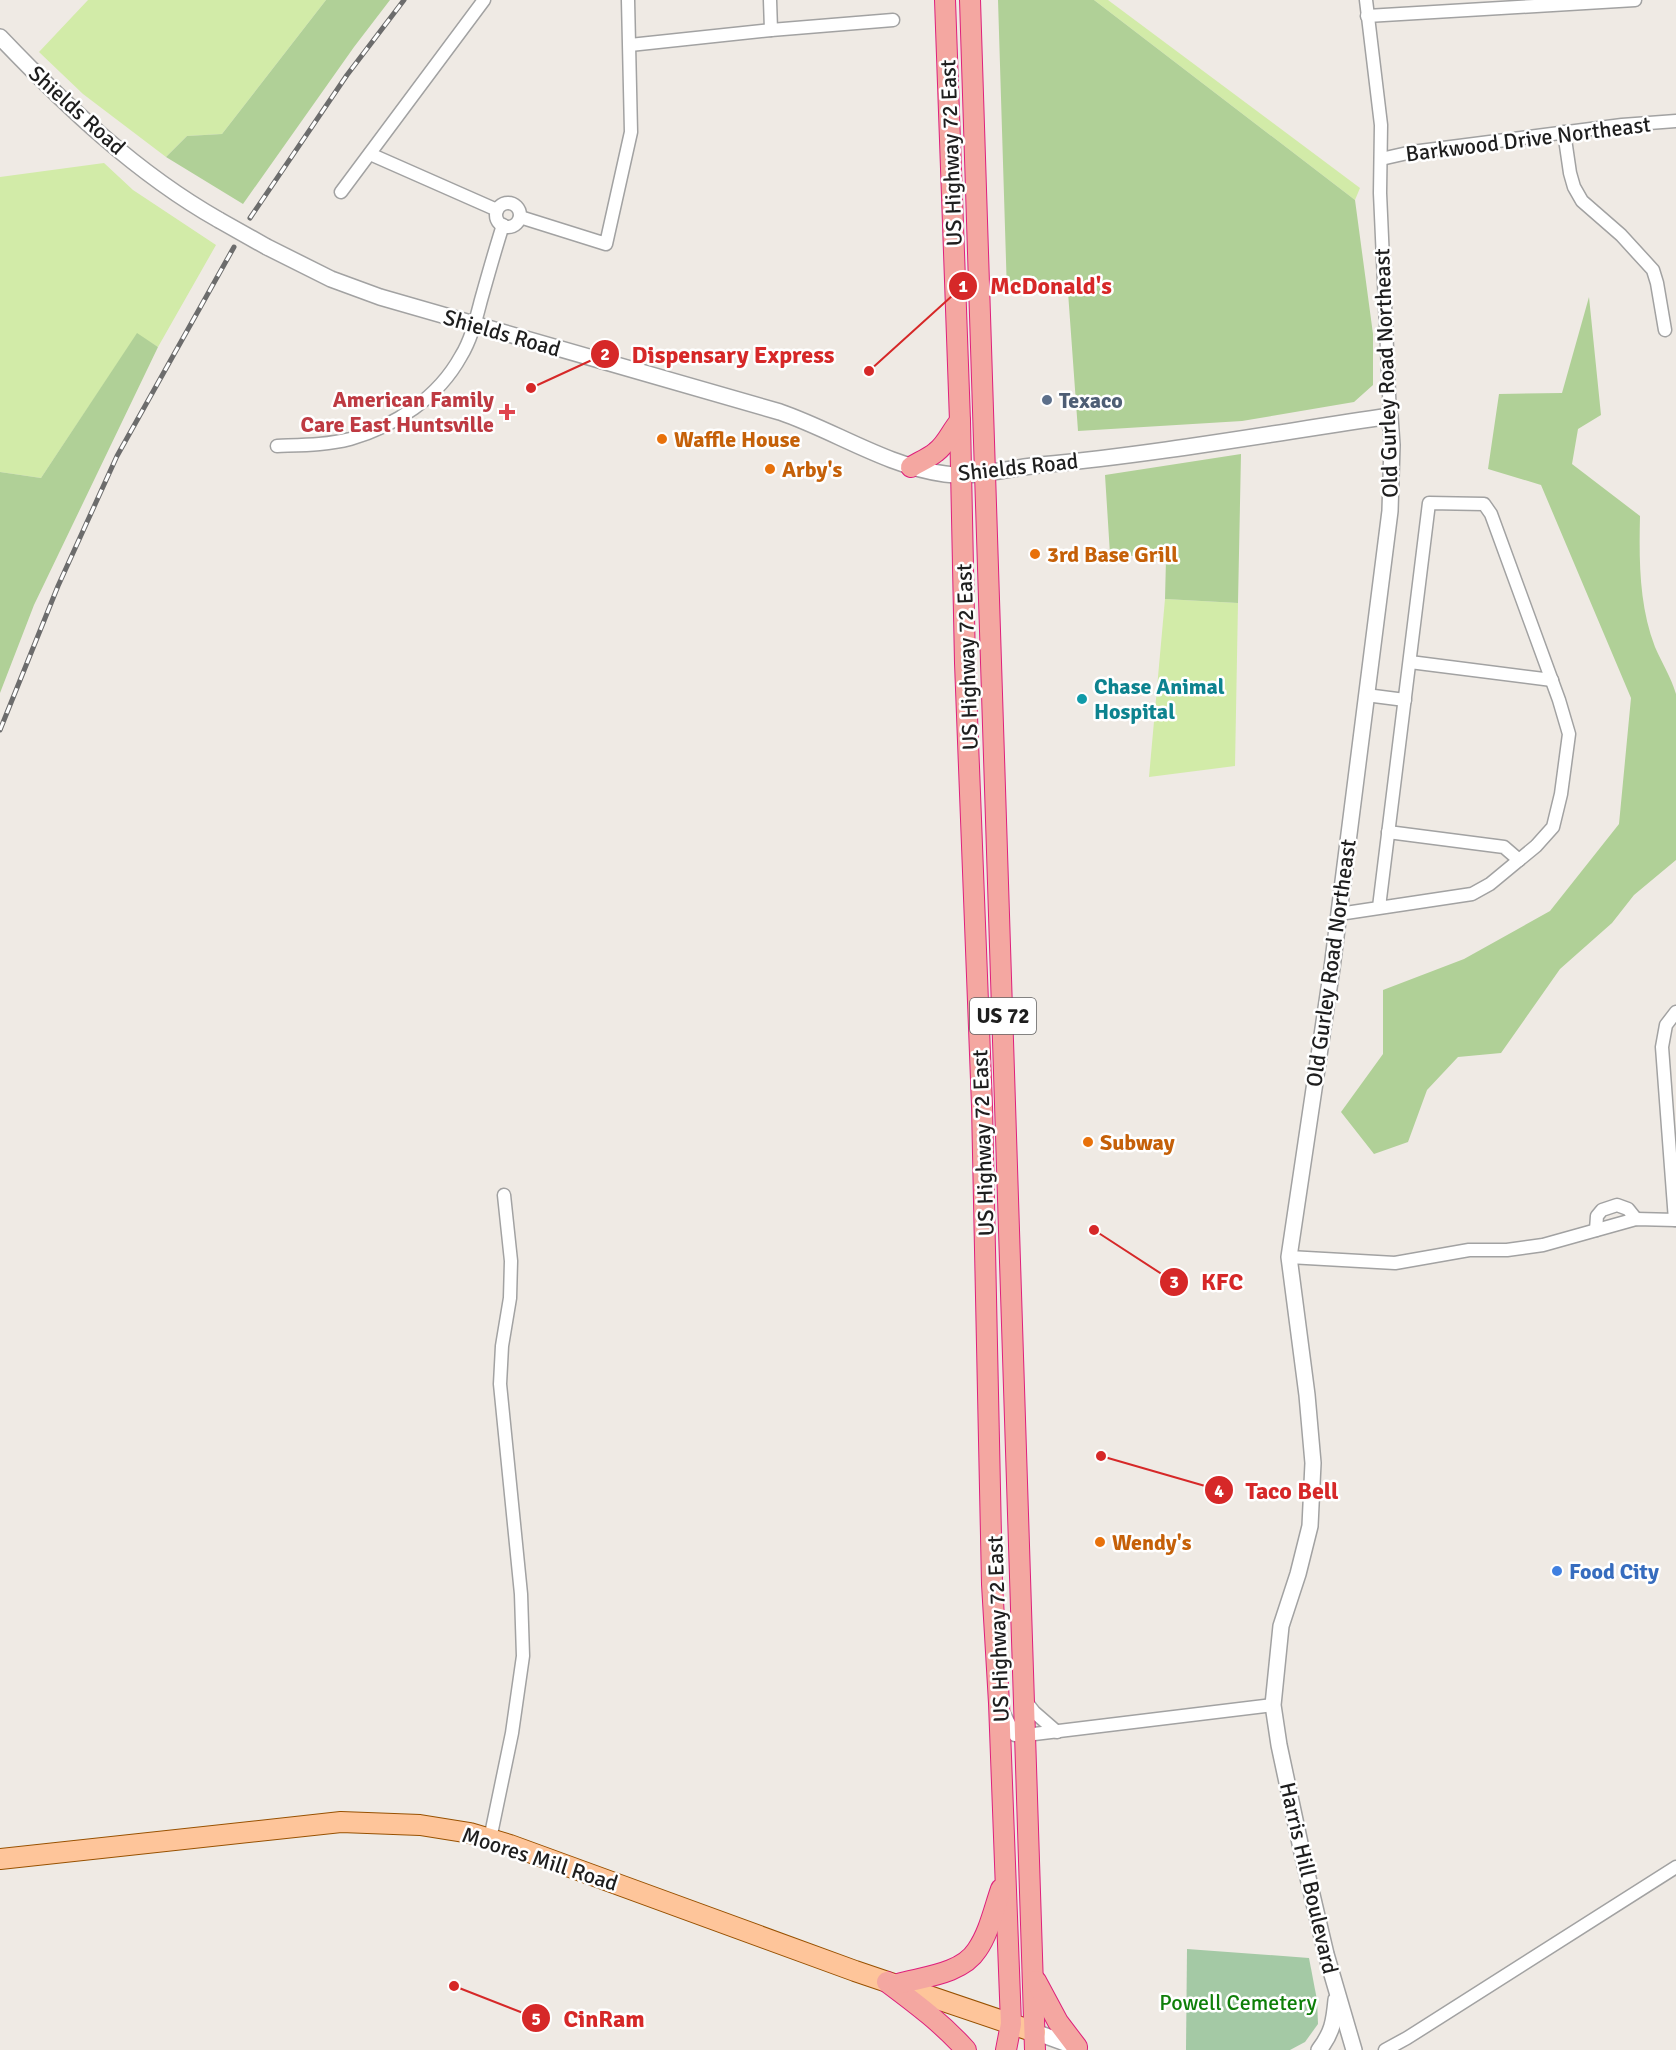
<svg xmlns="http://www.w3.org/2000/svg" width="1676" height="2050" viewBox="0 0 1676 2050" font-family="Signika,sans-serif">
<rect width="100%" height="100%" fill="#efeae4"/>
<g fill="#d2eba8">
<polygon points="88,0 326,0 222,134 187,136 166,157 83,94 39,52"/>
<polygon points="1094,0 1108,0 1360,188 1355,200"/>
<polygon points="104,163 133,190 216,245 158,347 137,334 41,478 0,472 0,177"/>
<polygon points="1165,599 1238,603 1235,766 1149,777"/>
</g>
<g fill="#b0d097">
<polygon points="326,0 390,0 354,47 243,204 166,157 187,136 222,134"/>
<polygon points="998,0 1094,0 1355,200 1373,334 1373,385 1354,402 1242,421 1078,431 1068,292 1007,293"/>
<path d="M1589,297L1601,415L1578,429L1572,464L1640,516C1639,560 1639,605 1655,647C1662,663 1671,677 1676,694V860L1634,895L1612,923L1560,969L1501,1053L1458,1057L1427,1090L1408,1142L1374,1154L1341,1112L1383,1054V990L1464,959L1550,911L1619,824L1631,698L1541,485L1488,469L1499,394L1562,393Z"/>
<polygon points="137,333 158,347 34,605 0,693 0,472 41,478"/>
<polygon points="1241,454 1238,603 1165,599 1166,559 1110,554 1105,475"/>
</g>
<polygon fill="#a4c9a5" points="1187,1949 1309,1958 1317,2000 1318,2024 1305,2042 1290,2050 1186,2050"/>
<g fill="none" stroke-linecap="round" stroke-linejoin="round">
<g stroke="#a2a2a2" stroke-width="15">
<g id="minor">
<polyline points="770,0 771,30"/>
<polyline points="1366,0 1381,125 1380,193 1390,416"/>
<polyline points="1367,16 1635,0"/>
<polyline points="630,45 771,30 893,20"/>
<polyline points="1564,132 1570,173 1574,187 1582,201 1621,235 1653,270 1657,283 1665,330"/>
<polyline points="370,154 497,210"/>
<polyline points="1381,159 1412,152 1622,125 1676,121"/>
<polyline points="341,192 484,0"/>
<circle cx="508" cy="215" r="12"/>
<polyline points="520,217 606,244 631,132 628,0"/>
<path d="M277,446C301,445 327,445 350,439C395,426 438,398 461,356C471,340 476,319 481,300C488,275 495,250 503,225"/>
<polyline points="1410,662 1552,680"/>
<polyline points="1366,695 1405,700"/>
<polyline points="1388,832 1504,847 1519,860"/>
<polyline points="1339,914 1472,894 1490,884 1519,860 1536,846 1553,827 1561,794 1569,734 1559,700 1491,514 1484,504 1429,503 1379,907"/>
<polyline points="1675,1220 1662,1047 1666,1025 1676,1012"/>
<polyline points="1596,1230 1597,1216 1602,1210 1617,1205 1628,1209 1636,1219"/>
<polyline points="1289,1257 1395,1263 1469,1250 1507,1250 1543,1245 1636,1219 1676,1220"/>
<polyline points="1024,1699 1034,1712 1057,1732"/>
<polyline points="1004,1714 1015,1735 1026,1735 1273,1705"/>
<polyline points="490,1839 512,1733 523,1656 521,1594 500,1384 502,1346 510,1298 511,1261 504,1195"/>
<polyline points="1385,2050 1407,2038 1676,1867"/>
</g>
</g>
<g stroke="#a2a2a2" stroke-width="18">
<g id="tertiary">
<path d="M0,37C66,106 136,173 219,220"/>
<path d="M267,247L331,279L380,297L780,412C835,431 887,466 945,474C976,478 1009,468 1040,465C1157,454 1274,433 1390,416L1392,445L1390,511L1332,968L1289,1257L1307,1395L1313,1463L1310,1526L1298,1574L1281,1626L1273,1705L1279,1745L1301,1848L1326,1954L1354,2050"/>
<polyline points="1035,2032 1079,2048"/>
<path d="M1319,2050C1332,2033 1334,2022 1336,2000"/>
</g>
</g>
<g stroke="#985100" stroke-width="22">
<polyline id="primary" points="0,1859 341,1822 420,1825 470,1833 510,1845 855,1971 1035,2032"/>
</g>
<g stroke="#de207c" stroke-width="22">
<g id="trunk">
<polyline points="945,0 960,421 965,663 982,1106 992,1584 999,1703 1011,2024 1006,2050"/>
<polyline points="970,0 1035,2050"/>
<path d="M911,467C919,462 929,458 936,452C947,444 951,431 960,421"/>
<polyline points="1036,1981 1058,2022 1077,2047"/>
<path d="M887,1982C915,2003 942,2023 966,2050"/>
<path d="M898,1984C922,1977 962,1974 977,1950C989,1933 994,1909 1001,1889"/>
</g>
</g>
<use href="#minor" stroke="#fff" stroke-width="12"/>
<use href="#tertiary" stroke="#fff" stroke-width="15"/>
<use href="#primary" stroke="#fec59a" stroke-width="20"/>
<use href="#trunk" stroke="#f4a7a1" stroke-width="20"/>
<g stroke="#6c6c6c" stroke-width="5">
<g id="rail">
<polyline points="250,218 347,75 404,0"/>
<polyline points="0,730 58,586 117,456 234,247"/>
</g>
</g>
<use href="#rail" stroke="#fff" stroke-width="3" stroke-dasharray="9" stroke-linecap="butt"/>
<g stroke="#a2a2a2" stroke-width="18" stroke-linecap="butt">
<polyline id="tertiary-bridge" points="219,220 267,247"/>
</g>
<use href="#tertiary-bridge" stroke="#fff" stroke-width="15"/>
</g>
<circle fill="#5c6f8a" stroke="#fff" stroke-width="2" cx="1047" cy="400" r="6"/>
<path fill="#e0444e" stroke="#fff" stroke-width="2" d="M504 403h6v6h6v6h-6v6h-6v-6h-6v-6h6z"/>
<g fill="#e8710a" stroke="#fff" stroke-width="2">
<circle cx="662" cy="439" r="6"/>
<circle cx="770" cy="469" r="6"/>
<circle cx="1035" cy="554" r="6"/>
<circle cx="1088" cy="1142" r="6"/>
<circle cx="1100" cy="1542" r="6"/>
</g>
<circle fill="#0f9aa8" stroke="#fff" stroke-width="2" cx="1082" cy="699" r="6"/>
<circle fill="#3f7fe0" stroke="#fff" stroke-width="2" cx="1557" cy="1571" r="6"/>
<g text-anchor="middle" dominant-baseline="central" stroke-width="5" stroke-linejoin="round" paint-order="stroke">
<rect fill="#fff" stroke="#626262" stroke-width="1.5" x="970" y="998" width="66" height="36" rx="4.5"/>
<g font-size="21" font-weight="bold" fill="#1e1e1e">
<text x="1003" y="1016">US 72</text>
</g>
<g font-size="22" fill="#1e1e1e" stroke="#fff">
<text transform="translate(77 110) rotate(42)">Shields Road</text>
<text transform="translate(1528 139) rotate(-7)">Barkwood Drive Northeast</text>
<text transform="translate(951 153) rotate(-92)">US Highway 72 East</text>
<text transform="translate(502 333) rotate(16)">Shields Road</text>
<text transform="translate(1386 373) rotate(-92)">Old Gurley Road Northeast</text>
<text transform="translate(1018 467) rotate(-6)">Shields Road</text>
<text transform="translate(967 657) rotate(-92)">US Highway 72 East</text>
<text transform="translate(1331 963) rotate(-82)">Old Gurley Road Northeast</text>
<text transform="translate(983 1143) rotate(-92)">US Highway 72 East</text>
<text transform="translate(998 1629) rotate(-92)">US Highway 72 East</text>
<text transform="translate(540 1859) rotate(18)">Moores Mill Road</text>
<text transform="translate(1309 1878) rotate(77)">Harris Hill Boulevard</text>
</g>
<g font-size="22" font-weight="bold" fill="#be3a42" stroke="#fff" text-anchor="end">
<text x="494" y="399">American Family<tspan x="494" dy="25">Care East Huntsville</tspan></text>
</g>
<g font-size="22" font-weight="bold" fill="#4e5e75" stroke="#fff" text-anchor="start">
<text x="1059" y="400">Texaco</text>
</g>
<g font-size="22" font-weight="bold" fill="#c56008" stroke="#fff" text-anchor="start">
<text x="674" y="439">Waffle House</text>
<text x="782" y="469">Arby's</text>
<text x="1047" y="554">3rd Base Grill</text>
<text x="1100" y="1142">Subway</text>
<text x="1112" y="1542">Wendy's</text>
</g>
<g font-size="22" font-weight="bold" fill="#0d838f" stroke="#fff" text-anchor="start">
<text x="1094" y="686">Chase Animal<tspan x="1094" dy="25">Hospital</tspan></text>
</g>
<g font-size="22" font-weight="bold" fill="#366cbe" stroke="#fff" text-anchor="start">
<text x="1569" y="1571">Food City</text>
</g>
<g font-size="22" fill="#0f7f09" stroke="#fff">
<text x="1238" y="2002">Powell Cemetery</text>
</g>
</g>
<path fill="none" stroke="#d62828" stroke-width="2" d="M869 371L963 286M531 388L605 354M1094 1230L1174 1282M1101 1456L1219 1490M454 1986L536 2018"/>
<g fill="#d62828" stroke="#fff" stroke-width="2">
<circle cx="869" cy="371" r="6"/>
<circle cx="531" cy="388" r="6"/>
<circle cx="1094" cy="1230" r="6"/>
<circle cx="1101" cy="1456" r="6"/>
<circle cx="454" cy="1986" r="6"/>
<circle cx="963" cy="286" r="15"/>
<circle cx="605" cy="354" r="15"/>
<circle cx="1174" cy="1282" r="15"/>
<circle cx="1219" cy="1490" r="15"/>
<circle cx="536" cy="2018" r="15"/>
</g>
<g font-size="18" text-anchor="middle" font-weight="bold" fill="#fff">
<text x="963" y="292">1</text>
<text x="605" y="360">2</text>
<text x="1174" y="1288">3</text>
<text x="1219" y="1497">4</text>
<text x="536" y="2025">5</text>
</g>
<g font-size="24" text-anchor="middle" font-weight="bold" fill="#d62828" stroke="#fff" stroke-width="5" stroke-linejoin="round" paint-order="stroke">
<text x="1051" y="294">McDonald's</text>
<text x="733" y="363">Dispensary Express</text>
<text x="1222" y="1290">KFC</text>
<text x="1292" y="1499">Taco Bell</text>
<text x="604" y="2027">CinRam</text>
</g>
</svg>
